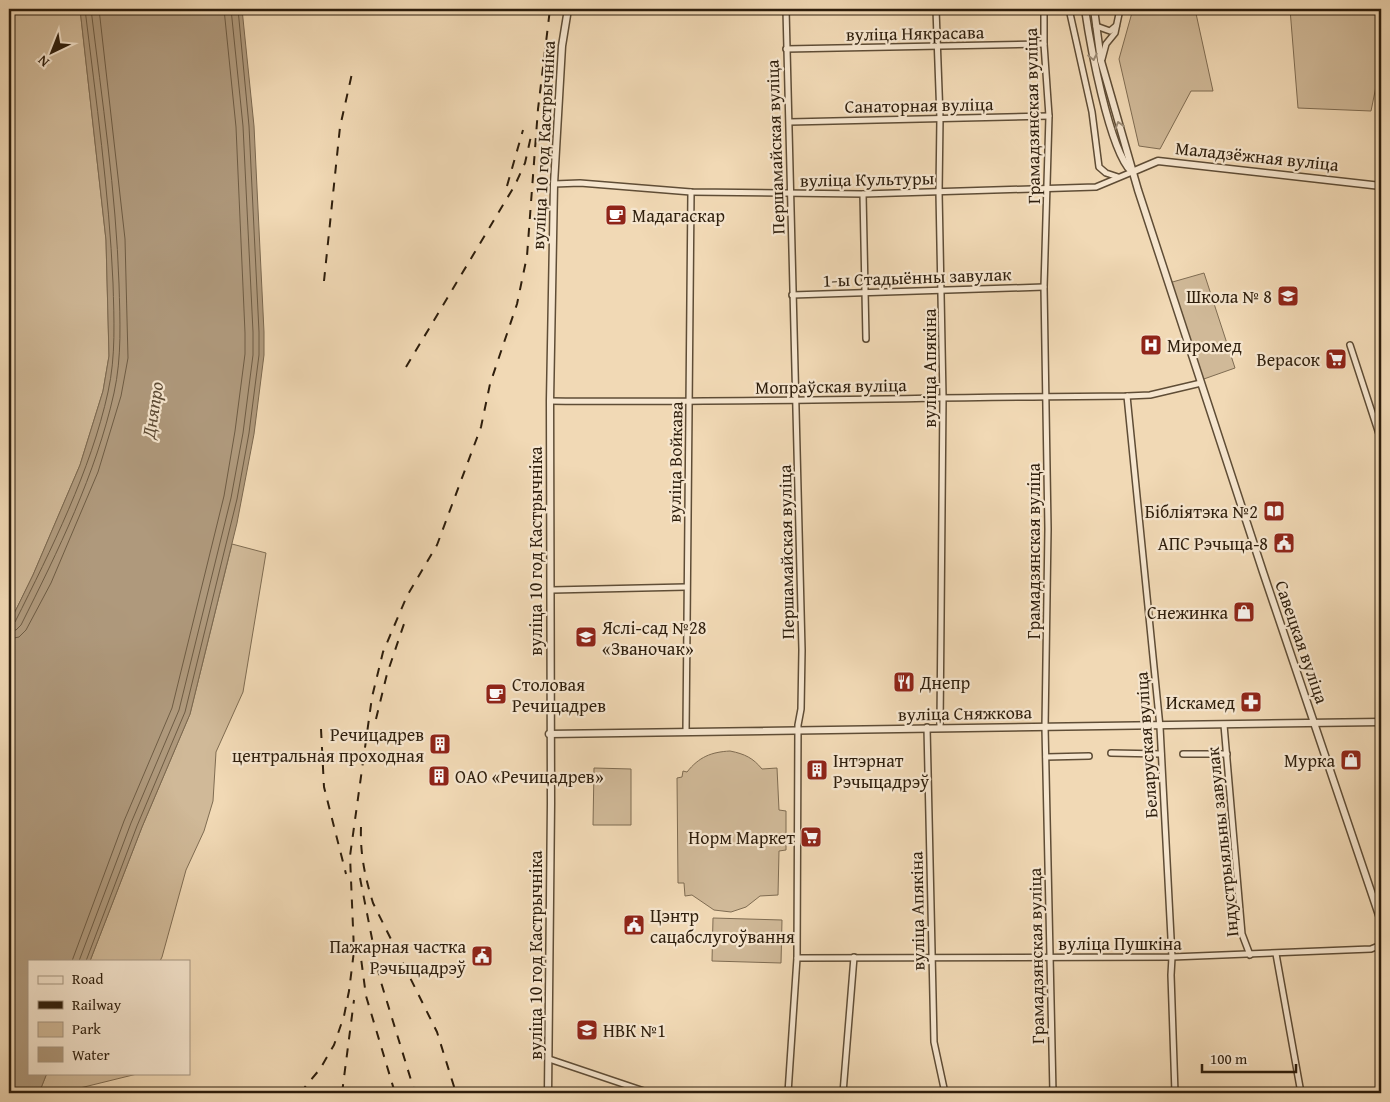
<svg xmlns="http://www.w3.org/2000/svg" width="1390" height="1102" viewBox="0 0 1390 1102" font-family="'Gentium Book Plus',serif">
<rect width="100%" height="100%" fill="#f1d9b5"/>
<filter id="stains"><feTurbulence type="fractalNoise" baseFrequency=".004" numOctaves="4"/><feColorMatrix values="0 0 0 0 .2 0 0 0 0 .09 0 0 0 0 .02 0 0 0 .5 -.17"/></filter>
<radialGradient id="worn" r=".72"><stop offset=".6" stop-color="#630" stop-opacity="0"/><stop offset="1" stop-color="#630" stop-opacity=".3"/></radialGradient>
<g fill="#d0b998" stroke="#7f6c52">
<polygon points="9,9 80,9 106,240 109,356 103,391 80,465 33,575 9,624"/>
<polygon points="1133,9 1195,9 1213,91 1191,91 1160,149 1139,146 1119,59"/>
<polygon points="1290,9 1381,9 1381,62 1371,111 1298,108"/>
<polygon points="1204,273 1235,368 1201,380 1169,283"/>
<polygon points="232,544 266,553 243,692 216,752 213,801 204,831 186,870 162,957 160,961 90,961 142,827 190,714"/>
<path d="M730,751C745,754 753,758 762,769L777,768L779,810L786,811V850L779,851L778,895L760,896L746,907L731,912L714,910L692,895L685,896L684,883H678L677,778L682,777L683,771L687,772C699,757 711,752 730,751Z"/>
<polygon points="594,768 631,769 631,825 593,825"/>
<polygon points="713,918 782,920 781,963 712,961"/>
<polygon points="47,1073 141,1073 80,1088 80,1093 39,1093"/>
</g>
<polygon fill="#af997c" stroke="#7b684f" points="80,9 242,9 254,126 264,332 264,355 254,434 237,523 190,714 142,827 90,961 29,961 29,1073 47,1073 39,1093 9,1093 9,624 33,575 80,465 103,391 109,356 106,240"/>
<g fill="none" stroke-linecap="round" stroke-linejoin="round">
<g stroke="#6e5c44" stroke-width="1">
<path d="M9,625L15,622C51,550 91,470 108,392C116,356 114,319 113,283C109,191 96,100 85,9"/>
<path d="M9,631L16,630L21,625C58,551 96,474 114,393C122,357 120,320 119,284C116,192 102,100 91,9"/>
<polyline points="9,639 19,637 26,630 51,583 98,472 121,396 128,358 125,239 99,9"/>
<polyline points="72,961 124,821 172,708 224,496 235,431 245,354 245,333 236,127 224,9"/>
<polyline points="79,961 131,823 179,710 231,498 243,433 253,355 253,332 243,126 231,9"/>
<polyline points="86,961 137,826 185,712 237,499 249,433 259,355 259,332 249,126 238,9"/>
</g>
<g stroke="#5f4d36" stroke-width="8">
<g id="minor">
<polyline points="786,9 802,650 801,709 798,725 797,958 788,1093"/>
<polyline points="936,9 940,118 939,192 943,397 940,727"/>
<polyline points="1044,9 1044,44 1049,116 1044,287 1048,529 1045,727 1053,1093"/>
<polyline points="1069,9 1092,112 1099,167 1106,173 1118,177"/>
<polyline points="1096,26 1110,31 1116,26"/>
<polyline points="786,49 1044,44"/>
<polyline points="1102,59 1106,44 1115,33 1120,9"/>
<polyline points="790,122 1049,116"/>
<polyline points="554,184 580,183 691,192 863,194 1096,187 1132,172"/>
<polyline points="863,194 866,339"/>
<polyline points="792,295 1044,287"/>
<polyline points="1350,345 1381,440"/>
<polyline points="1127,396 1160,727 1172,957 1171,975 1175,1093"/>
<path d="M550,401C742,403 935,397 1127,396L1150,395L1201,383"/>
<polyline points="552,590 686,587"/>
<polyline points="1224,725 1242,934 1250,955"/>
<polyline points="927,727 934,1042 945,1093"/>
<polyline points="686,732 691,192"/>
<polyline points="1111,753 1161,754"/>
<polyline points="1183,754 1227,754"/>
<polyline points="1046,757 1089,756"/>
<polyline points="1276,954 1301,1093"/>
<polyline points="797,958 1172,957 1371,949 1381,945"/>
<polyline points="549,1059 650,1093"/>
<polyline points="843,1093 854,957"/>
</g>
</g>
<g stroke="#5f4d36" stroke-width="9">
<g id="tertiary">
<path d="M1085,9C1090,43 1109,149 1131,171"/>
<polyline points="1094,9 1101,61 1138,190 1263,572 1381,921"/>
<polyline points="1132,172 1158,161 1381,186"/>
<polyline points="549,734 1381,722"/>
<polyline points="548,1093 551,803 550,401 554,184 562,46 568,9"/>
</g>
</g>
<use href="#minor" stroke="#f6e6cf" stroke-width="5"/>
<use href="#tertiary" stroke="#f6e6cf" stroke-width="6"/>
<g stroke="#2e1e0c" stroke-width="2" stroke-dasharray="9 9" stroke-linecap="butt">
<polyline points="507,186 523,130"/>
<polyline points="324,281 340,127 353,69"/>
<polyline points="406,367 515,185 525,163 531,136"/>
<polyline points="376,719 387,674 406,618"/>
<polyline points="321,729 324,787 346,874"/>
<path d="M361,827C360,854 365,877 373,903L437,1032L456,1093"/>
<polyline points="360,878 380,979 415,1093"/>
<polyline points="359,943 366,996 395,1093"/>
<polyline points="300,1093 320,1069 334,1045 344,1016 349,991 354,951 350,856 372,697 383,652 407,596 437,545 481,427 490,384 517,304 527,256 538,109 550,9"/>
<polyline points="342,1093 354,1000"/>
</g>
</g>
<defs><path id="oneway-chevron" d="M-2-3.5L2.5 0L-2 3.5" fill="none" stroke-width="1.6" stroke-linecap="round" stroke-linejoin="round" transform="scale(1.25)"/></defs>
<g stroke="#9c8c77">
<use href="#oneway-chevron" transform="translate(1093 57) rotate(78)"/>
<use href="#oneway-chevron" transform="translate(1119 125) rotate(-107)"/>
</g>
<defs>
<g id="cafe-square" transform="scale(1.125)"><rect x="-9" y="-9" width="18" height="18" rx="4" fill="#8f2418" stroke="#f6e6cf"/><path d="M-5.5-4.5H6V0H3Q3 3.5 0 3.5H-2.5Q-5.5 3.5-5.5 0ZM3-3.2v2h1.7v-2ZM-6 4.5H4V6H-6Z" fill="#fff"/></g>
<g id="school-square" transform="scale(1.125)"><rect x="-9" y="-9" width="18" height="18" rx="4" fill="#8f2418" stroke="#f6e6cf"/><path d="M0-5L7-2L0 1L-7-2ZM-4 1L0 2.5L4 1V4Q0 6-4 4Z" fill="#fff"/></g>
<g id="hospital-square" transform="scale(1.125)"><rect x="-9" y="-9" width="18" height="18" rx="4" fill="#8f2418" stroke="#f6e6cf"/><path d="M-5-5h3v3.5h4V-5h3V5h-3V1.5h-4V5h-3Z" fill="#fff"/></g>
<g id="supermarket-square" transform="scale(1.125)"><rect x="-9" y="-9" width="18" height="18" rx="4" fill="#8f2418" stroke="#f6e6cf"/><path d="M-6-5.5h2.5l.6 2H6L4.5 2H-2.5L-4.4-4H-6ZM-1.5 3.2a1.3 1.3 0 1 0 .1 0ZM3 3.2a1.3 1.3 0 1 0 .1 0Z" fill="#fff"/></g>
<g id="library-square" transform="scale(1.125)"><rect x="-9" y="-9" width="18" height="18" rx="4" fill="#8f2418" stroke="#f6e6cf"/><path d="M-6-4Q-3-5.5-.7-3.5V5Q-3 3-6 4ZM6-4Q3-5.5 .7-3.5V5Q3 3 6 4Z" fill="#fff"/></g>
<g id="civic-square" transform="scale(1.125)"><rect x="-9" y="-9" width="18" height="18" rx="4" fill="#8f2418" stroke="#f6e6cf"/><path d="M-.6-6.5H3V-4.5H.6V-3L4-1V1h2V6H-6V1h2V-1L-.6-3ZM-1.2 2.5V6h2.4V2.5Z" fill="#fff"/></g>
<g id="shop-square" transform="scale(1.125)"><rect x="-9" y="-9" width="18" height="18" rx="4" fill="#8f2418" stroke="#f6e6cf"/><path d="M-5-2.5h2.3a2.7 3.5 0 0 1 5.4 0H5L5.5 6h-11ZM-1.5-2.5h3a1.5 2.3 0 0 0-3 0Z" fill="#fff"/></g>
<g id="restaurant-square" transform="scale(1.125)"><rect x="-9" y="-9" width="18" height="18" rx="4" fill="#8f2418" stroke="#f6e6cf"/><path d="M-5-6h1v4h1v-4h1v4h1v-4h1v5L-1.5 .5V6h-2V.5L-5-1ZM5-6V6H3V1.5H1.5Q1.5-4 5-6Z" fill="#fff"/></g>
<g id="pharmacy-square" transform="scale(1.125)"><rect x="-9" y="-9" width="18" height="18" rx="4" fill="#8f2418" stroke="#f6e6cf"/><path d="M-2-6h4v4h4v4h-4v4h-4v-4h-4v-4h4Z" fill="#fff"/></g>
<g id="building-square" transform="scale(1.125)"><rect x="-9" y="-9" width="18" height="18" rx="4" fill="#8f2418" stroke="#f6e6cf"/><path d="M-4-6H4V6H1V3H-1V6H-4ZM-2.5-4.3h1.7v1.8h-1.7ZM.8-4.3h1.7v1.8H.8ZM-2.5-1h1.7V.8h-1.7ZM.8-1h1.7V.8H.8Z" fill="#fff"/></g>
</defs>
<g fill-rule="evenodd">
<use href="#cafe-square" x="616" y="215"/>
<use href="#school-square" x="1288" y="296"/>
<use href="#hospital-square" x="1151" y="345"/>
<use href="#supermarket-square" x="1336" y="359"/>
<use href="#library-square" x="1274" y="511"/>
<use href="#civic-square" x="1284" y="543"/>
<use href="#shop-square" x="1244" y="612"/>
<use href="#school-square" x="586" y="637"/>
<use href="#restaurant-square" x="904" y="682"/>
<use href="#cafe-square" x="496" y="694"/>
<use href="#pharmacy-square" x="1251" y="702"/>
<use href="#building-square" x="440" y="744"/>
<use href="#shop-square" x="1351" y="760"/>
<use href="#building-square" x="817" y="770"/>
<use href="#building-square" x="439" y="776"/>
<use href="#supermarket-square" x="811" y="837"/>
<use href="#civic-square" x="634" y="925"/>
<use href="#civic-square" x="482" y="956"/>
<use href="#school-square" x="587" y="1030"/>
</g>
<g text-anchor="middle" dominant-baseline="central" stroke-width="4.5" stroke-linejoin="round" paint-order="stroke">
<g font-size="18" fill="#2e1e0c" stroke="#f6e6cf">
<text transform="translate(915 33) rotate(-1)">вуліца Някрасава</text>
<text transform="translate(919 105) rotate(-1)">Санаторная вуліца</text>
<text transform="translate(1032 116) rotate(-91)">Грамадзянская вуліца</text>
<text transform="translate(543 145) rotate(-87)">вуліца 10 год Кастрычніка</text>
<text transform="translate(775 147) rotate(-92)">Першамайская вуліца</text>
<text transform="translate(1257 156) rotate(6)">Маладзёжная вуліца</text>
<text transform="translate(867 179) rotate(-1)">вуліца Культуры</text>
<text transform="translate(917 277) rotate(-2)">1-ы Стадыённы завулак</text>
<text transform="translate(929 368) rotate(-90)">вуліца Апякіна</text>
<text transform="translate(831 386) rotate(-1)">Мопраўская вуліца</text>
<text transform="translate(675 462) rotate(-89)">вуліца Войкава</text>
<text transform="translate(535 551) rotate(-90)">вуліца 10 год Кастрычніка</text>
<text transform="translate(1033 551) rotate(-90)">Грамадзянская вуліца</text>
<text transform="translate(786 552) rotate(-91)">Першамайская вуліца</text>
<text transform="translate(1302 642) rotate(71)">Савецкая вуліца</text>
<text transform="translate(965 713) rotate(-1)">вуліца Сняжкова</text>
<text transform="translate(1146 745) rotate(-94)">Беларуская вуліца</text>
<text transform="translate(1222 842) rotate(-96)">Індустрыяльны завулак</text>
<text transform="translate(917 911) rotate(-91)">вуліца Апякіна</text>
<text x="1120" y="943">вуліца Пушкіна</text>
<text transform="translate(535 955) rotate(-90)">вуліца 10 год Кастрычніка</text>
<text transform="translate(1036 956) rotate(-91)">Грамадзянская вуліца</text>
</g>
<g font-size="18" fill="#2e1e0c" stroke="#f6e6cf" text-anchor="end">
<text x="632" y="215" text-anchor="start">Мадагаскар</text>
<text x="1272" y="296">Школа № 8</text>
<text x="1167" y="345" text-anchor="start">Миромед</text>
<text x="1320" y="359">Верасок</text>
<text x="1258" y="511">Бібліятэка №2</text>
<text x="1268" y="543">АПС Рэчыца-8</text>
<text x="1228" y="612">Снежинка</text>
<text x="602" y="627" text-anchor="start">Яслі-сад №28<tspan x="602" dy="21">«Званочак»</tspan></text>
<text x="920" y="682" text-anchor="start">Днепр</text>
<text x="512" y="684" text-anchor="start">Столовая<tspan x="512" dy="21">Речицадрев</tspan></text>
<text x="1235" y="702">Искамед</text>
<text x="424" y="734">Речицадрев<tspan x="424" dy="21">центральная проходная</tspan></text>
<text x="833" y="760" text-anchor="start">Інтэрнат<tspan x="833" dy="21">Рэчыцадрэў</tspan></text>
<text x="1335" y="760">Мурка</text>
<text x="455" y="776" text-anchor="start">ОАО «Речицадрев»</text>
<text x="795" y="837">Норм Маркет</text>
<text x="650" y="915" text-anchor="start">Цэнтр<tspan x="650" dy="21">сацабслугоўвання</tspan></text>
<text x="466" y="946">Пажарная частка<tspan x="466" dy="21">Рэчыцадрэў</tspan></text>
<text x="603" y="1030" text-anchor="start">НВК №1</text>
</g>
<g font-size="19" font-style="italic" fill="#5b4933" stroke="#f6e6cf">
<text transform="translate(152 410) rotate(-81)">Дняпро</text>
</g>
</g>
<rect width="1390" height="1102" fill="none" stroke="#f1d9b5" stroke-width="30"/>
<rect x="10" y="10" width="1370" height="1082" fill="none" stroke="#2e1e0c" stroke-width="2.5"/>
<rect x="15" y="15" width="1360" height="1072" fill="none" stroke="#2e1e0c"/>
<rect x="28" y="960" width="162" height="115" fill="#f6e6cf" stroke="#a69681"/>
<rect x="38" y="976" width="25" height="8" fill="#f6e6cf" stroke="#a69681"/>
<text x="72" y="984" font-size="15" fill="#2e1e0c">Road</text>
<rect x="38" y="1001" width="25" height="8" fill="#2e1e0c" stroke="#a69681"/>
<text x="72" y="1010" font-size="15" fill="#2e1e0c">Railway</text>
<rect x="38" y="1022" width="25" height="15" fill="#d0b998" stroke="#a69681"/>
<text x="72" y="1034" font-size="15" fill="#2e1e0c">Park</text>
<rect x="38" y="1047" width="25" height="15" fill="#af997c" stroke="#a69681"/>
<text x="72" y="1060" font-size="15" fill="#2e1e0c">Water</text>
<g transform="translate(52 52) rotate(223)" stroke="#f6e6cf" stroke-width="4" paint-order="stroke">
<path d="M0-4L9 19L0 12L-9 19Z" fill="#2e1e0c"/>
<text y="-8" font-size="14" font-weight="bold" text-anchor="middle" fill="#2e1e0c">N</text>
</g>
<path d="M1202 1064v8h94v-8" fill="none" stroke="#2e1e0c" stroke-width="2.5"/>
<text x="1210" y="1064" font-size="15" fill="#2e1e0c" stroke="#f6e6cf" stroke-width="4" paint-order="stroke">100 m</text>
<rect width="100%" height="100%" filter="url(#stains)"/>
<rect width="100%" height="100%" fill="url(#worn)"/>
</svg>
